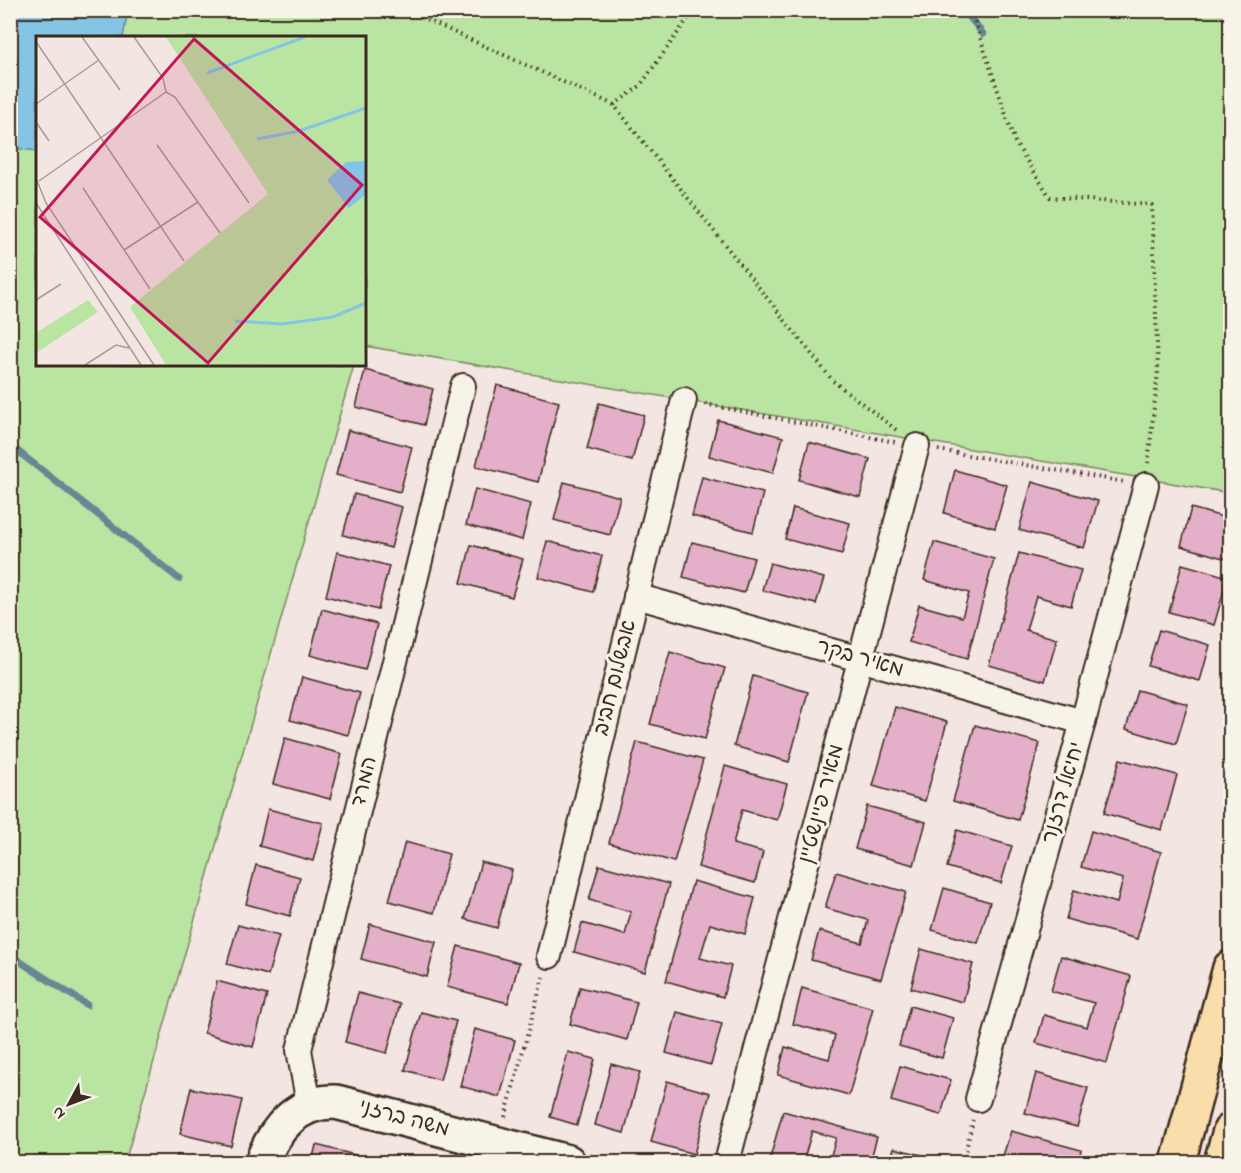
<svg xmlns="http://www.w3.org/2000/svg" width="1241" height="1173" viewBox="0 0 1241 1173" font-family="'Indie Flower','Playpen Sans Hebrew',sans-serif">
<rect width="100%" height="100%" fill="#f3e5e2"/>
<filter id="ink" filterUnits="userSpaceOnUse"><feTurbulence type="fractalNoise" baseFrequency=".0167" numOctaves="2"/><feDisplacementMap in="SourceGraphic" scale="12" xChannelSelector="R" yChannelSelector="G"/><feConvolveMatrix kernelMatrix="1 2 1 2 8 2 1 2 1" color-interpolation-filters="sRGB"/></filter>
<g filter="url(#ink)">
<polygon fill="#bae4a1" stroke="#7a8760" stroke-width="1.5" points="10,11 1230,11 1230,493 365,346 364,38 38,38 38,364 354,365 125,1162 11,1162"/>
<polygon fill="#84c5e5" stroke="#678795" stroke-width="1.5" points="11,10 128,11 123,37 38,38 37,151 11,148"/>
<g fill="none" stroke-linecap="round" stroke-linejoin="round">
<g stroke="#678795" stroke-width="7">
<polyline points="964,10 983,34"/>
<polyline points="10,445 179,579"/>
<polyline points="10,955 87,1005"/>
</g>
</g>
<g fill="#e4afc8" stroke="#3b2a1e" stroke-width="1.5">
<polygon points="365,370 433,389 424,425 356,407"/>
<polygon points="497,385 559,402 538,482 476,466"/>
<polygon points="599,403 644,415 632,461 587,449"/>
<polygon points="718,420 783,437 773,473 709,456"/>
<polygon points="348,430 412,447 400,492 336,475"/>
<polygon points="809,442 870,459 860,497 799,480"/>
<polygon points="955,470 1007,485 995,528 944,513"/>
<polygon points="702,477 763,493 753,532 692,516"/>
<polygon points="564,482 620,497 610,535 554,520"/>
<polygon points="1032,482 1098,501 1084,548 1019,530"/>
<polygon points="475,489 531,504 522,540 466,525"/>
<polygon points="354,494 402,507 391,548 343,535"/>
<polygon points="793,508 850,523 842,554 785,539"/>
<polygon points="1191,508 1230,519 1230,560 1181,546"/>
<polygon points="547,541 602,556 593,592 538,577"/>
<polygon points="692,542 754,558 744,593 683,577"/>
<polygon points="934,542 994,559 967,659 909,642 919,605 962,617 969,593 924,580"/>
<polygon points="471,545 523,559 512,597 461,583"/>
<polygon points="337,552 389,566 378,610 326,596"/>
<polygon points="1019,553 1081,570 1071,606 1036,596 1026,630 1057,639 1045,681 989,665"/>
<polygon points="770,563 824,578 816,604 762,590"/>
<polygon points="1182,564 1228,577 1214,625 1169,612"/>
<polygon points="322,609 377,624 365,670 310,655"/>
<polygon points="1159,630 1210,645 1200,681 1148,666"/>
<polygon points="670,652 725,668 705,739 650,724"/>
<polygon points="753,676 808,692 789,762 734,746"/>
<polygon points="302,677 360,693 348,735 290,720"/>
<polygon points="1137,690 1188,704 1176,744 1126,729"/>
<polygon points="895,707 947,722 925,801 873,786"/>
<polygon points="975,725 1040,743 1018,820 953,801"/>
<polygon points="285,738 342,754 330,799 273,784"/>
<polygon points="637,742 703,760 674,862 609,843"/>
<polygon points="1120,759 1177,775 1162,830 1104,813"/>
<polygon points="725,766 787,784 777,820 742,810 733,844 763,852 755,883 698,867"/>
<polygon points="867,806 926,822 914,865 855,849"/>
<polygon points="268,809 323,823 313,861 259,846"/>
<polygon points="957,830 1012,846 1001,883 947,867"/>
<polygon points="1091,831 1161,852 1137,939 1066,919 1074,890 1117,903 1123,879 1081,867"/>
<polygon points="405,842 449,854 434,913 389,901"/>
<polygon points="481,862 512,870 497,928 465,919"/>
<polygon points="256,865 300,877 290,916 246,904"/>
<polygon points="599,865 669,884 645,972 574,952 582,923 625,935 631,912 589,900"/>
<polygon points="836,872 906,892 881,979 811,960 819,931 862,943 868,920 825,908"/>
<polygon points="693,881 755,898 745,934 710,924 700,958 731,966 723,997 666,981"/>
<polygon points="944,888 990,902 978,943 932,930"/>
<polygon points="370,924 436,942 427,977 361,959"/>
<polygon points="238,925 279,936 268,975 227,964"/>
<polygon points="458,946 519,963 508,1003 447,987"/>
<polygon points="921,949 973,964 963,1002 911,988"/>
<polygon points="1061,956 1131,976 1107,1063 1036,1043 1044,1015 1087,1027 1094,1003 1051,991"/>
<polygon points="217,981 267,995 253,1047 204,1033"/>
<polygon points="580,987 637,1002 627,1040 570,1024"/>
<polygon points="802,988 873,1008 849,1095 778,1075 785,1047 829,1059 835,1035 793,1024"/>
<polygon points="358,993 400,1004 387,1053 345,1042"/>
<polygon points="910,1006 953,1018 942,1058 899,1046"/>
<polygon points="421,1012 456,1021 440,1080 405,1070"/>
<polygon points="677,1012 722,1024 711,1065 666,1053"/>
<polygon points="475,1029 515,1040 500,1097 460,1086"/>
<polygon points="568,1052 595,1059 577,1125 550,1117"/>
<polygon points="611,1064 640,1072 624,1133 595,1125"/>
<polygon points="900,1066 951,1080 941,1115 891,1101"/>
<polygon points="1036,1073 1088,1088 1077,1127 1025,1113"/>
<polygon points="667,1081 710,1093 694,1154 651,1142"/>
<polygon points="191,1088 242,1100 231,1146 180,1134"/>
<polygon points="783,1111 877,1137 870,1162 829,1162 836,1138 812,1131 803,1162 769,1162"/>
<polygon points="1011,1131 1081,1150 1078,1162 1001,1162"/>
<polygon points="316,1145 359,1156 357,1162 312,1162"/>
<polygon points="894,1148 938,1159 937,1162 890,1162"/>
<polygon points="177,1155 208,1162 175,1162"/>
</g>
<g fill="none" stroke-linecap="round" stroke-linejoin="round">
<g stroke="#3b2a1e" stroke-width="28">
<g id="street">
<polyline points="636,596 1083,722"/>
<polyline points="549,956 684,400"/>
<polyline points="978,1099 1083,722 1146,485"/>
<polyline points="309,1104 299,1050 463,386"/>
<polyline points="727,1162 917,446"/>
</g>
</g>
<g stroke="#3b2a1e" stroke-width="38">
<path id="secondary" d="M262,1162C275,1128 297,1101 336,1102L568,1162"/>
</g>
<g stroke="#3b2a1e" stroke-width="38">
<g id="primary">
<polyline points="1178,1162 1230,968"/>
<polyline points="1221,1162 1230,1131"/>
</g>
</g>
<g stroke="#3b2a1e" stroke-width="4" stroke-dasharray="1.5 4.5" stroke-linecap="butt">
<polyline points="405,10 614,105 833,381 899,432"/>
<polyline points="971,10 1015,142 1050,197 1152,205 1158,371 1148,463"/>
<polyline points="614,105 640,86 689,17 699,10"/>
<polyline points="705,404 895,442"/>
<polyline points="938,450 1125,482"/>
<polyline points="505,1117 543,977"/>
<polyline points="963,1162 973,1120"/>
</g>
<use href="#street" stroke="#f7f3e8" stroke-width="24"/>
<use href="#secondary" stroke="#f7f3e8" stroke-width="33"/>
<use href="#primary" stroke="#f9deab" stroke-width="33"/>
</g>
</g>
<g text-anchor="middle" dominant-baseline="central" stroke-width="6" stroke-linejoin="round" paint-order="stroke">
<g font-size="21" fill="#3b2a1e" stroke="#f7f3e8">
<text transform="translate(860 659) rotate(16)">מאיר בקר</text>
<text transform="translate(616 678) rotate(-76)">אבשלום חביב</text>
<text transform="translate(365 782) rotate(-76)">המרד</text>
<text transform="translate(1064 793) rotate(-74)">יחיאל דרזנר</text>
<text transform="translate(822 804) rotate(-75)">מאיר פיינשטיין</text>
<text transform="translate(404 1119) rotate(15)">משה ברזני</text>
</g>
</g>
<g transform="translate(36 36)">
<rect width="330" height="330" fill="#f3e5e2"/>
<path d="M130,1H330V329H130L94,271L232,158ZM52,264L62,276L0,317V297Z" fill="#bae4a1"/>
<path d="M330,125V158L313,172L291,144L310,126Z" fill="#84c5e5"/>
<path fill="none" stroke="#84c5e5" stroke-width="3" d="M171,37L269,1M221,103L263,95L330,72M199,285L246,288L297,281L330,267"/>
<path fill="none" stroke="#a99a94" stroke-width="1.5" d="M46,1L84,54M98,1L127,42L130,56M1,7L148,225M130,56L139,61L213,167M0,68L63,24M0,86L13,105M121,109L184,197M0,142L10,167L118,329M3,145L130,56M47,152L114,253M0,167L105,329M88,214L162,166M0,264L25,248M49,329L80,309L93,312"/>
<path fill="#c2185b" fill-opacity="0.15" stroke="#c2185b" stroke-width="3" d="M158,3L326,149L172,327L4,181Z"/>
<rect width="330" height="330" fill="none" stroke="#3b2a1e" stroke-width="3"/>
</g>
<rect width="1241" height="1173" fill="none" stroke="#f7f3e8" stroke-width="36"/>
<rect x="18" y="18" width="1205" height="1137" fill="none" stroke="#3b2a1e" stroke-width="2" filter="url(#ink)"/>
<g transform="translate(69 1104) rotate(229)" stroke="#f7f3e8" stroke-width="4.5" paint-order="stroke">
<path d="M0-4.5L10 22L0 15L-10 22Z" fill="#3b2a1e"/>
<text y="-9" font-size="16" font-weight="bold" text-anchor="middle" fill="#3b2a1e">N</text>
</g>
</svg>
